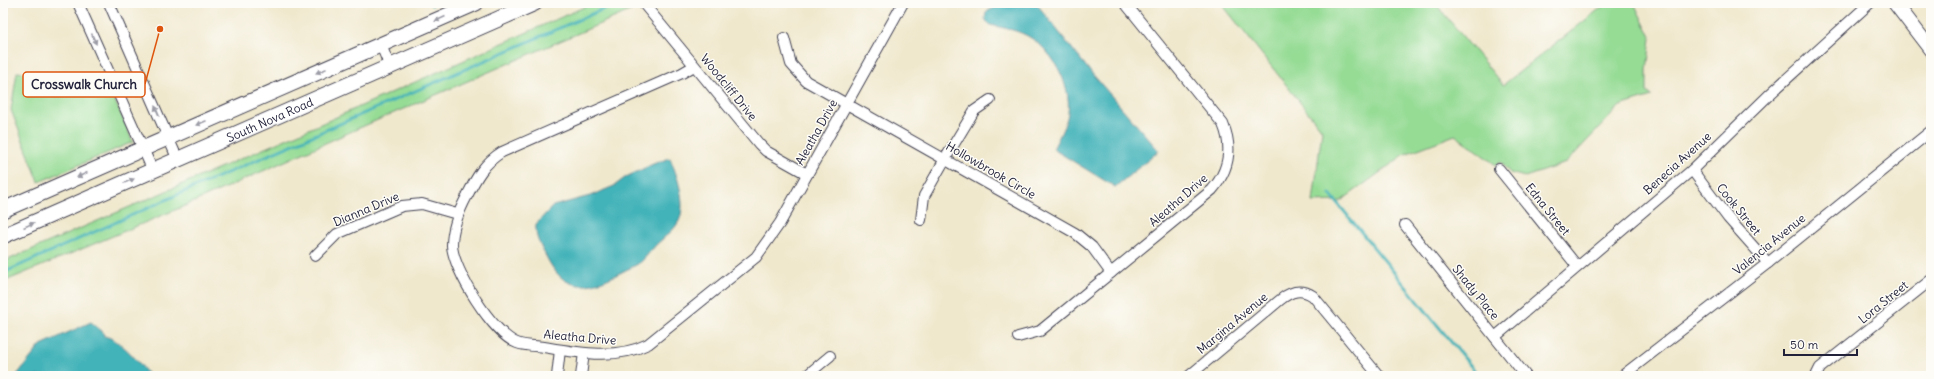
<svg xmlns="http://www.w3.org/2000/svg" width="1934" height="379" viewBox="0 0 1934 379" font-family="Delius,sans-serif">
<rect width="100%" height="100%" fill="#fdfcf7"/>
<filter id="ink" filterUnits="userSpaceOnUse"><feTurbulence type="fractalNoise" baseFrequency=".025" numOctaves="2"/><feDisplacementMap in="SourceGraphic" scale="8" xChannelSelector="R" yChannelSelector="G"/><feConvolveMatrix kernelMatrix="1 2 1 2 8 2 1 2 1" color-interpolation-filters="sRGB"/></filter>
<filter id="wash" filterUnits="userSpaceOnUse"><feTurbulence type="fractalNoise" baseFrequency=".012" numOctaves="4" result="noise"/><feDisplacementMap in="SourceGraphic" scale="16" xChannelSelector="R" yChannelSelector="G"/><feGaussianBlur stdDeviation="0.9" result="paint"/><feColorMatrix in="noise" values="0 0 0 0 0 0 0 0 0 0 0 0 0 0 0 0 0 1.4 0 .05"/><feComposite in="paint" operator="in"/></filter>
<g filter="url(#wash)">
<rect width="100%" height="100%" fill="#f0e8cd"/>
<g fill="#96dc95" stroke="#5c7f68">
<polygon points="593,3 635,3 639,7 350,132 187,205 3,282 3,262 332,119"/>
<polygon points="1221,3 1435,3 1503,85 1607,3 1634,3 1651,38 1647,70 1647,92 1652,96 1620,106 1566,163 1525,177 1510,173 1501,162 1496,165 1455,135 1405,154 1341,201 1313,202 1322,130"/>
<polygon points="17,72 91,80 112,94 133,142 39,182 11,110"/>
</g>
<g fill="#43b3b9" stroke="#326a7a">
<path d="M1004,3H1036L1089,70L1159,151L1115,187L1053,149C1058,139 1064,128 1067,118C1074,90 1055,53 1031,38C1019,30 1003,28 990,25L985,19L986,12Z"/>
<path d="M670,158C677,175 687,203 679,221C674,231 664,237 656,245C651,250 647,256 642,261C636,266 627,269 620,273C589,289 565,294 547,258C540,245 535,238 536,224L553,206L590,196L614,186L626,177L653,164Z"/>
<path d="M91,322L103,332L104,336C121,339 140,363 149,376H16L41,345Z"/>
</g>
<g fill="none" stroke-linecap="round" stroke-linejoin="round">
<g stroke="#43b3b9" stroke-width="3">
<polyline points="431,3 432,5"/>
<polyline points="1330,194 1479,376"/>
<polyline points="3,273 188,190 617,3"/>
</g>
</g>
</g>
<g filter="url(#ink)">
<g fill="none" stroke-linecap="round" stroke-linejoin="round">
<g stroke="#414051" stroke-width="12">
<g id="street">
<polyline points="78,3 153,171"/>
<polyline points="109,3 178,160"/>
<polyline points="643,3 759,144 766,151 807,174"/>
<polyline points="784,38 791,64 806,81 1075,233 1092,247 1111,273"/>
<polyline points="381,45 390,67"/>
<path d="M694,66L682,73L502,152C484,163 476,178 467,196C459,211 452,227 452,245C453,270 493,334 517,343C525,346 536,346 544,347C579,353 616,360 648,344L756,257L780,223L903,3"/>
<polyline points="1499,169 1577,266"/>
<polyline points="1692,170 1728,218 1768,263"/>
<polyline points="921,220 924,196 945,159 974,111 990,100"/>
<polyline points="1405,225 1526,376"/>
<polyline points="315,256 337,234 402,206 422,204 457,214"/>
<path d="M1018,337L1040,331L1212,190C1229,170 1233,148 1223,124L1125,3"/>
<polyline points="1495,337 1692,170 1769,95 1870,3"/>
<polyline points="557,376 560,350"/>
<polyline points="581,376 584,353"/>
<polyline points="806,376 830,356"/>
<path d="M1189,376L1280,300C1291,291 1301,288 1313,296L1379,376"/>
<polyline points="1622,376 1768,263 1931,131"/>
<polyline points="1816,376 1820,368 1931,280"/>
</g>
</g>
<g stroke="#414051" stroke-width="16">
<polyline id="secondary" points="1895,3 1931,50"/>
</g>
<g stroke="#414051" stroke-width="17">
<g id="primary">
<polyline points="3,210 476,3"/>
<path id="s1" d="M3,236L535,3"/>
</g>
</g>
<use href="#street" stroke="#fff" stroke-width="10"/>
<use href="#secondary" stroke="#fff" stroke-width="14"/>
<use href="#primary" stroke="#fff" stroke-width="15"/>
</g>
<defs><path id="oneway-solid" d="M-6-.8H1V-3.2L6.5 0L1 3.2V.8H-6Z"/></defs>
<g fill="#9c9ca7">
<use href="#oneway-solid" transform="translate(440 19) rotate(156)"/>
<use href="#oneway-solid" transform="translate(94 39) rotate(66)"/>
<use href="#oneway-solid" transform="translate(321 71) rotate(157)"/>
<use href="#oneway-solid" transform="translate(157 111) rotate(-113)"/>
<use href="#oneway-solid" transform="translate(201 123) rotate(157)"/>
<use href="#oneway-solid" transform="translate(82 175) rotate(156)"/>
<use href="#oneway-solid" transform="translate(129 181) rotate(-23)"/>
<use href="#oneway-solid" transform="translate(29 225) rotate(-24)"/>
</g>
</g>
<g text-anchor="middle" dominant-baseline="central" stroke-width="3" stroke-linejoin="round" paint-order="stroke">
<g font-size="12" fill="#22223b" stroke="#fdfcf7">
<text transform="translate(729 87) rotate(51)">Woodcliff Drive</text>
<text stroke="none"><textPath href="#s1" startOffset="291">South Nova Road</textPath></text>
<text transform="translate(816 132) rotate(-61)">Aleatha Drive</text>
<text transform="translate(1677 163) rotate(-42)">Benecia Avenue</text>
<text transform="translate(991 170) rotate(30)">Hollowbrook Circle</text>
<text transform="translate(1178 200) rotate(-41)">Aleatha Drive</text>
<text transform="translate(366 209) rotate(-23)">Dianna Drive</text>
<text transform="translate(1548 209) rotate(51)">Edna Street</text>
<text transform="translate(1739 209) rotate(51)">Cook Street</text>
<text transform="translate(1769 244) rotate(-39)">Valencia Avenue</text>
<text transform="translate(1476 292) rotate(51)">Shady Place</text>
<text transform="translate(1883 302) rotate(-39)">Lora Street</text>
<text transform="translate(1232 323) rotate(-40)">Margina Avenue</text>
<text transform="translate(580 337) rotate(5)">Aleatha Drive</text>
</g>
</g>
<path fill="none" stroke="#de560e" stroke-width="1.5" d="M160 29L145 84"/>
<circle fill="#de560e" stroke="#fdfcf7" stroke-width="1.5" cx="160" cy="29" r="4"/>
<rect fill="#fdfcf7" stroke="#de560e" stroke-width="1.5" x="23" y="72" width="122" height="25" rx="4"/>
<g font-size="13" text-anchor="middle" font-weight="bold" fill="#22223b">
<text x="84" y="89">Crosswalk Church</text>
</g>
<rect width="1934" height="379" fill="none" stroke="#fdfcf7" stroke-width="16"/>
<path d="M1784 349v6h73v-6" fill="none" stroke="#22223b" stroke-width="2"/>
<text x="1790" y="349" font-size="12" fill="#22223b" stroke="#fdfcf7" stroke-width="3" paint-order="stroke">50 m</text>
</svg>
